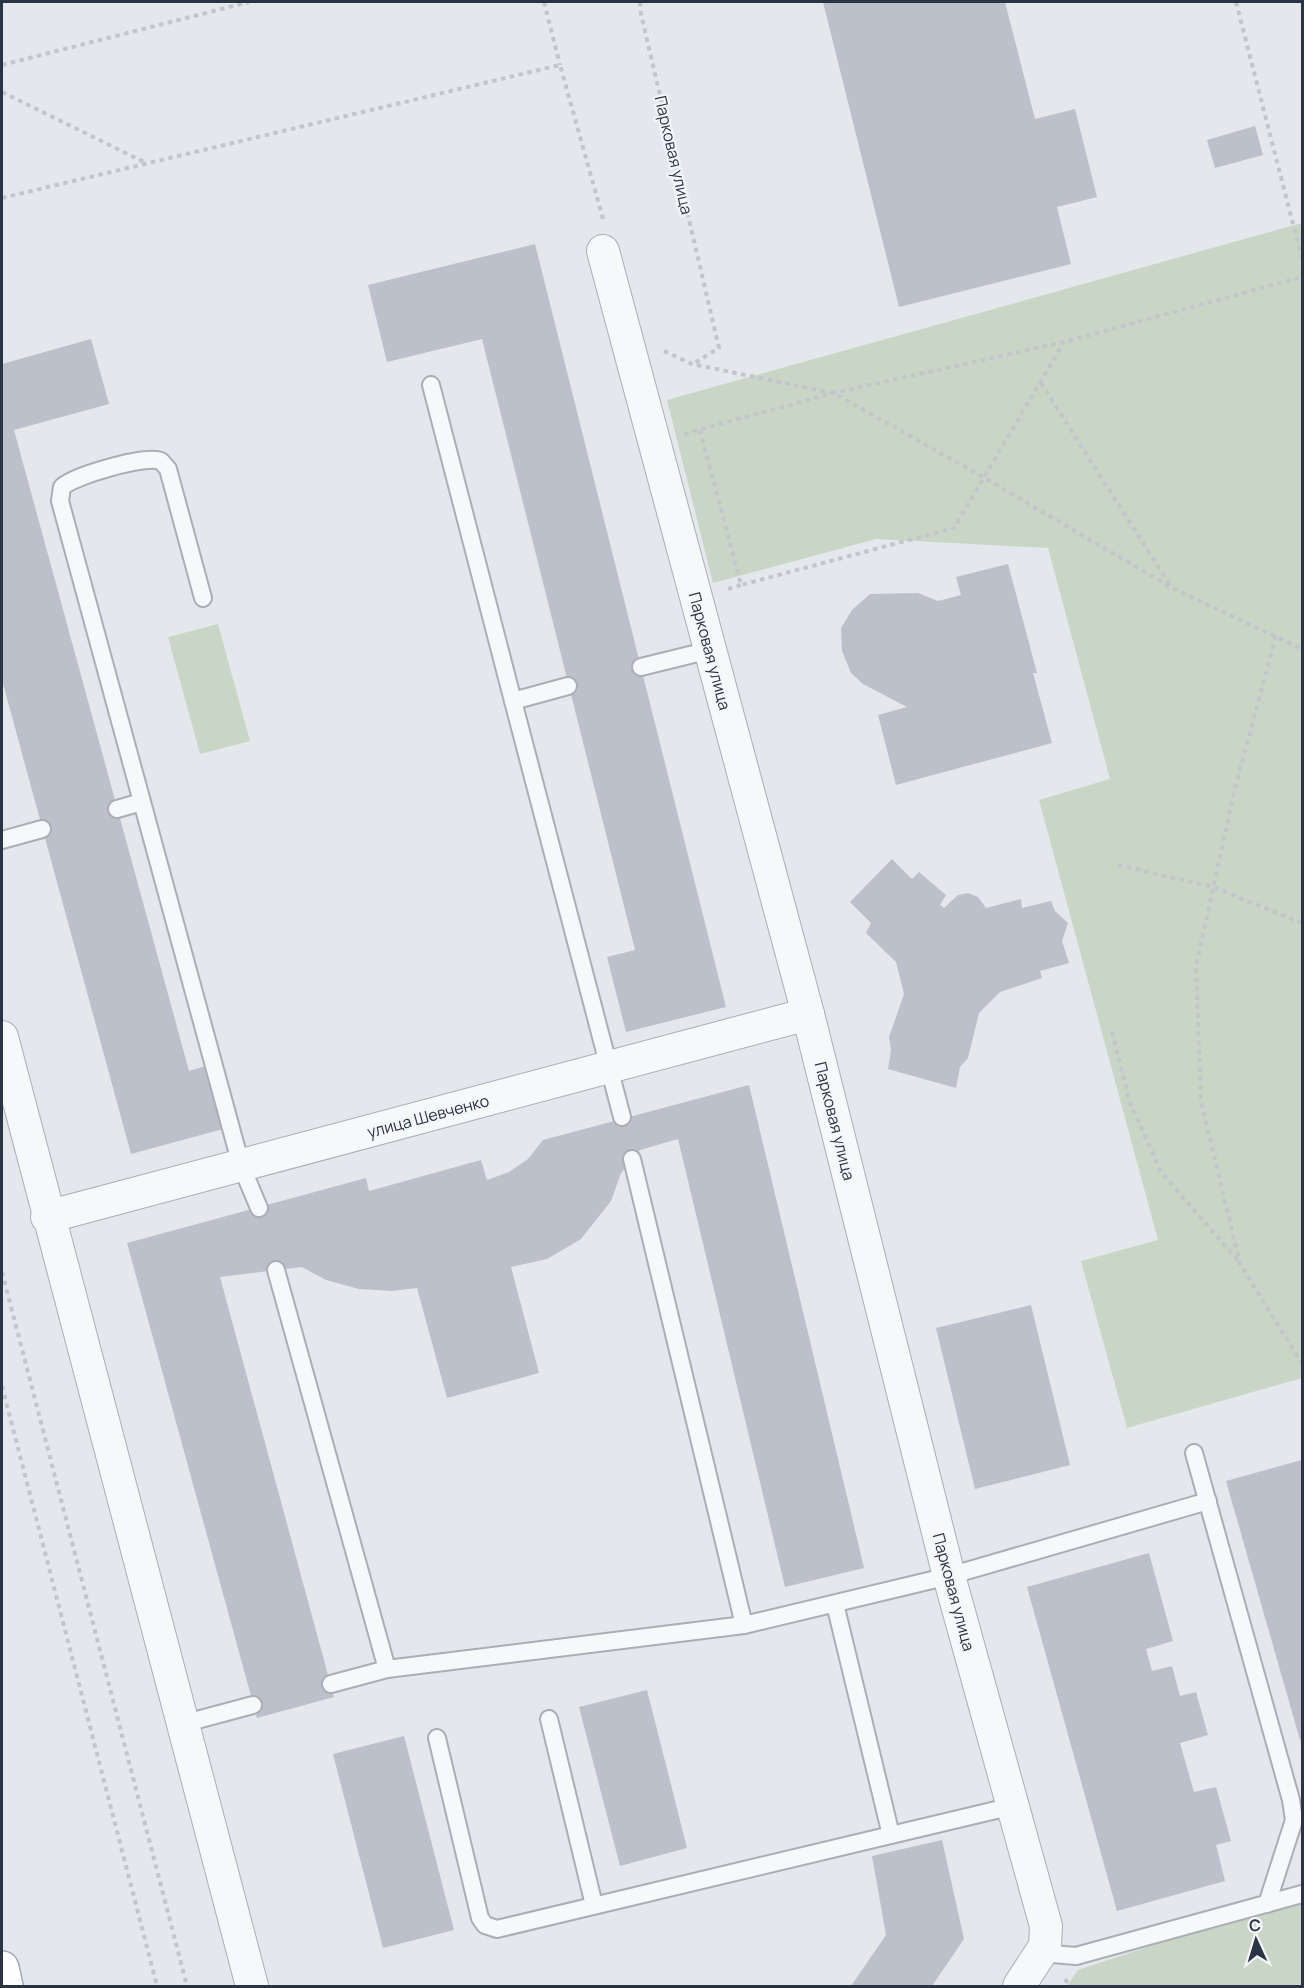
<svg xmlns="http://www.w3.org/2000/svg" width="1304" height="1988" viewBox="0 0 1304 1988" font-family="Manrope,sans-serif">
<rect width="100%" height="100%" fill="#e4e7ec"/>
<g fill="#c9d6c5">
<polygon points="1302,223 1302,1378 1127,1428 1081,1261 1158,1240 1039,800 1110,779 1048,548 876,539 713,583 667,400"/>
<polygon points="218,624 250,741 200,754 168,637"/>
<polygon points="1302,1896 1302,1986 1067,1986 1078,1970"/>
</g>
<g fill="#bbc0ca">
<polygon points="823,2 1005,2 1035,119 1075,109 1097,197 1057,207 1071,264 899,307"/>
<polygon points="1255,126 1263,155 1215,168 1207,140"/>
<polygon points="535,244 726,1007 626,1032 607,957 635,950 482,339 387,362 368,285"/>
<polygon points="91,339 109,404 14,430 189,1071 206,1066 223,1129 131,1154 2,680 2,364"/>
<polygon points="1008,564 1037,673 1033,673 1052,743 896,785 878,715 907,707 863,684 851,673 842,651 841,628 852,610 870,594 918,593 938,601 961,595 956,577"/>
<polygon points="892,859 912,879 919,872 946,895 940,905 944,908 958,895 968,893 978,897 986,908 1021,899 1022,908 1051,901 1055,911 1068,923 1062,941 1069,963 1040,971 1042,978 1000,992 979,1013 968,1058 960,1067 956,1088 888,1069 891,1050 889,1037 904,994 896,962 866,933 871,923 850,902"/>
<polygon points="749,1085 864,1568 785,1587 678,1139 640,1150 621,1173 611,1201 581,1239 547,1259 511,1267 539,1373 447,1398 417,1288 392,1291 359,1289 326,1280 302,1267 220,1277 334,1697 257,1718 127,1243 366,1178 369,1191 481,1160 487,1180 509,1172 528,1159 543,1140"/>
<polygon points="1031,1305 1070,1465 975,1489 936,1328"/>
<polygon points="1302,1460 1302,1740 1300,1740 1226,1481"/>
<polygon points="1149,1553 1173,1641 1146,1649 1152,1671 1172,1666 1180,1696 1196,1692 1208,1735 1180,1743 1194,1792 1216,1787 1231,1841 1216,1845 1225,1881 1117,1911 1027,1587"/>
<polygon points="647,1690 687,1848 620,1866 579,1707"/>
<polygon points="404,1736 454,1930 383,1948 333,1754"/>
<polygon points="942,1840 964,1939 932,1986 851,1986 886,1935 872,1856"/>
</g>
<g fill="none" stroke-linecap="round" stroke-linejoin="round">
<g stroke="#a9aeb7" stroke-width="20">
<g id="lane">
<polyline points="431,385 513,701 568,686"/>
<path d="M203,598L168,469L161,461C145,455 76,475 62,487L60,501L241,1165L259,1208"/>
<polyline points="641,667 710,650"/>
<polyline points="513,701 622,1117"/>
<polyline points="117,809 142,802"/>
<polyline points="2,840 42,829"/>
<polyline points="632,1159 744,1625 949,1576 1208,1501"/>
<polyline points="276,1270 387,1669 331,1684"/>
<polyline points="1194,1453 1291,1800 1294,1820 1267,1904"/>
<polyline points="835,1604 891,1835 1013,1806"/>
<polyline points="387,1669 744,1625"/>
<polyline points="549,1719 594,1905"/>
<polyline points="182,1724 253,1705"/>
<polyline points="437,1738 480,1918 485,1925 497,1929 891,1835"/>
<polyline points="1041,1953 1076,1956 1302,1894"/>
</g>
</g>
<g stroke="#a9aeb7" stroke-width="34">
<g id="street">
<polyline points="603,251 808,1014 949,1576 1046,1926 1045,1946 1019,1986"/>
<polyline points="2,1037 252,1986"/>
<polyline points="47,1217 808,1014"/>
</g>
</g>
<g stroke="#a3abb8" stroke-width="36">
<polyline id="primary" points="2,1968 6,1986"/>
</g>
<g stroke="#c2c5cb" stroke-width="4" stroke-dasharray="4.5 4.5" stroke-linecap="butt">
<polyline points="544,2 560,65"/>
<polyline points="640,2 641,14 719,348 693,364"/>
<polyline points="1236,2 1302,259"/>
<polyline points="2,65 249,2"/>
<polyline points="2,92 146,163"/>
<polyline points="2,198 560,65 603,219"/>
<polyline points="664,351 692,364 833,393 985,478 1172,588 1302,649"/>
<polyline points="1041,383 1171,587"/>
<polyline points="700,430 741,585 954,528 1064,342"/>
<polyline points="684,434 833,393 1064,342 1302,277"/>
<polyline points="728,589 741,585"/>
<polyline points="1276,636 1235,788 1196,966 1201,1101 1240,1264 1302,1364"/>
<polyline points="1118,865 1213,887 1302,923"/>
<polyline points="1112,1032 1130,1103 1161,1172 1240,1263"/>
<polyline points="2,1272 187,1986"/>
<polyline points="2,1386 157,1986"/>
<polyline points="1065,1979 1070,1986"/>
</g>
<use href="#lane" stroke="#f7f8fa" stroke-width="16"/>
<use href="#street" stroke="#f7f8fa" stroke-width="32"/>
<use href="#primary" stroke="#fff" stroke-width="33"/>
</g>
<g text-anchor="middle" dominant-baseline="central" stroke-width="4.5" stroke-linejoin="round" paint-order="stroke">
<g font-size="16" fill="#2b3445" stroke="#f4f6f9">
<text transform="translate(674 155) rotate(77)">Парковая улица</text>
<text transform="translate(710 651) rotate(75)">Парковая улица</text>
<text transform="translate(428 1116) rotate(-15)">улица Шевченко</text>
<text transform="translate(835 1121) rotate(76)">Парковая улица</text>
<text transform="translate(954 1592) rotate(75)">Парковая улица</text>
</g>
</g>
<rect width="1304" height="1988" fill="none" stroke="#2b3445" stroke-width="6"/>
<g transform="translate(1256 1940) rotate(356)" stroke="#f4f6f9" stroke-width="4.5" paint-order="stroke">
<path d="M0-4.5L10 22L0 15L-10 22Z" fill="#2b3445"/>
<text y="-9" font-size="16" font-weight="bold" text-anchor="middle" fill="#2b3445">С</text>
</g>
</svg>
